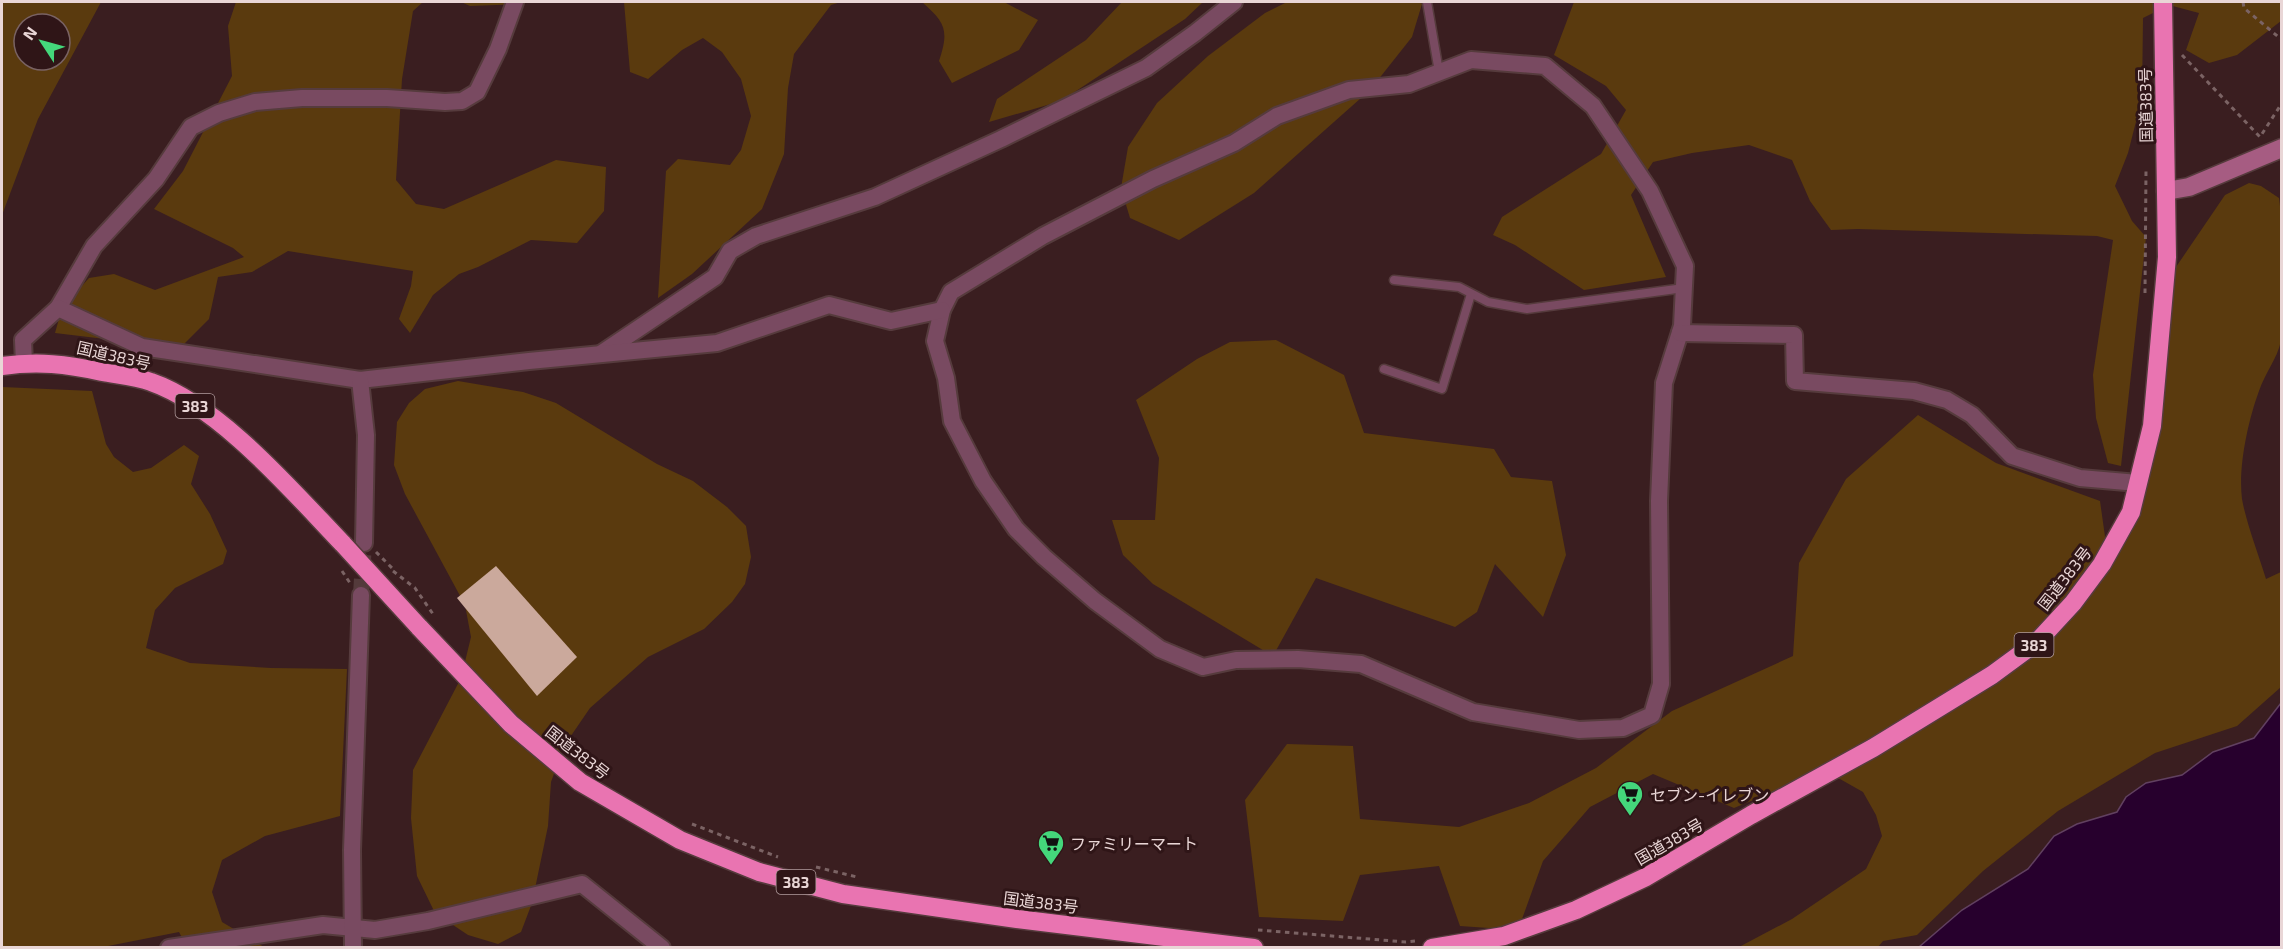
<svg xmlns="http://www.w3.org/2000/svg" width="2283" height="949" viewBox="0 0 2283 949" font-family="'Exo 2','Noto Sans JP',sans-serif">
<rect width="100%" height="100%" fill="#3a1e20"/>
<g fill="#5a3a0e" fill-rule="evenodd">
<path d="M2,2H101L38,119L2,215ZM24,24H60V60H24Z"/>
<polygon points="236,2 423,2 413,11 402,79 396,180 416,204 444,209 556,160 606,167 604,211 577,243 531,240 478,267 459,274 433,295 410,333 399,319 411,286 413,271 288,251 252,272 218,277 209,319 180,348 55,333 62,308 89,278 114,274 155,290 244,257 233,248 154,209 183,171 232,76 228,26"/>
<polygon points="461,2 528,2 523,4 470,6"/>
<polygon points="624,2 841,2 831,5 794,54 788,88 784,154 762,209 692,274 658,298 666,171 678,159 730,165 741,150 751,116 741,79 722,52 703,38 682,50 648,79 630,72"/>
<path d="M922,2H1004L1038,20L1019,50L952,83L939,61C949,31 946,23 922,2Z"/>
<polygon points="1122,2 1203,2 1185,19 1061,101 989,122 997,99 1086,40"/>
<polygon points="1287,2 1420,2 1422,4 1412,37 1370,90 1254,193 1179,240 1130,218 1121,188 1128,147 1157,103 1208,56 1265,13"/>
<polygon points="1574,2 2281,2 2281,21 2237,55 2209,63 2186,50 2199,13 2169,5 2143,18 2142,98 2128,153 2115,186 2132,221 2146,237 2121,466 2108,463 2096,418 2093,375 2113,240 2097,236 1858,229 1831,230 1810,201 1792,160 1749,145 1692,153 1653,162 1631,195 1666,277 1584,290 1515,245 1493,235 1502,217 1601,154 1626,110 1606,86 1554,55"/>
<path d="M2249,183L2261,186L2279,198L2282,222L2281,341C2277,359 2265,373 2259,391C2248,421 2238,467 2242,499C2246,522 2259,556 2266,579L2281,572V687L2237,726L2155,753L2058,811L1983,871L1917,935L1883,941L1878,947H1739L1792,919L1866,869L1882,836L1876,815L1863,792L1840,779H1804L1734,808L1653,774L1590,807L1543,861L1518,930L1460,926L1439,866L1360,875L1343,921L1259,917L1245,800L1287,744L1353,746L1360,819L1459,827L1529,803L1596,768L1672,711L1793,656L1799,563L1846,479L1918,415L1996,463L2100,501L2109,565L2125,543L2139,508L2168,309L2176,267L2225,195Z"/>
<polygon points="1276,340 1344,375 1364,433 1494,449 1511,477 1552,481 1566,555 1543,617 1495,564 1477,612 1455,627 1316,578 1273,656 1153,584 1123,555 1112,520 1155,520 1159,458 1136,400 1197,359 1230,342"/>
<polygon points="458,381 523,392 556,403 657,464 693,481 727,507 746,526 751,557 745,584 732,602 704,629 648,657 590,708 564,746 551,782 548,826 532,903 521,932 498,944 468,935 435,913 417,876 411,818 413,770 461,678 471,637 465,605 405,494 394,465 397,422 409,403 425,389"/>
<polygon points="2,387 92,391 106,444 114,457 133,472 151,468 184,445 199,456 191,484 210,514 227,551 223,564 175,588 155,610 146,648 190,663 271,668 347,669 340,816 265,836 222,860 212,892 222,922 264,947 187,947 179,932 103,947 2,948"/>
</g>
<polygon fill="#27002d" stroke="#614060" stroke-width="1.5" points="2281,703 2281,947 1919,947 1962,910 2028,869 2054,836 2077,824 2117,812 2126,797 2146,783 2182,775 2213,752 2254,738"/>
<polygon fill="#cba99c" points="496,566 577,657 537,696 457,598"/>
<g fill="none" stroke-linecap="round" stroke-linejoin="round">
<polyline stroke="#543a3b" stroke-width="16" stroke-dasharray="16 8" stroke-linecap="butt" points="361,595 364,543"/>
<g stroke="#563b3d" stroke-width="11">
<g id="lane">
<polyline points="1427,2 1439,72"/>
<polyline points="1394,280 1459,287 1488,302 1527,309 1684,288"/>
<polyline points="1384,369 1442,389 1471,294"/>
</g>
</g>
<g stroke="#563b3d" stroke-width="20">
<g id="street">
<polygon points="1471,60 1545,66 1593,106 1650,191 1685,266 1682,326 1664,383 1659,501 1661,684 1652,715 1623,728 1579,730 1473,712 1361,664 1298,659 1236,660 1203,667 1160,649 1095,601 1044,557 1016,529 983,481 952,421 946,378 935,341 942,310 951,292 1043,236 1153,179 1234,143 1277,116 1349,90 1409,84"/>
<polyline points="58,308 94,246 156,179 191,127 219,113 255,102 302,98 387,98 445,102 462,101 477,92 498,49 515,2"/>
<polyline points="1680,333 1794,335 1795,381 1914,391 1947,400 1972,415 2012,456 2080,478 2138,483"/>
<polyline points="602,353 715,277 730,251 756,236 875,197 1001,139 1146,68 1195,33 1234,2"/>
<polyline points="24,363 23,340 58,308 142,347 360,380 529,361 717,343 829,305 891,321 942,310"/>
<polyline points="360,380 366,435 364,543"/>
<polyline points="169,948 323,925 375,930 428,921 582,884 662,948"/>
<polyline points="353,948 352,850 361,595"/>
</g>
</g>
<g stroke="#563b3d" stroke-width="21">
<polyline id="secondary" points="2166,191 2189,187 2282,148"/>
</g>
<g stroke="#563b3d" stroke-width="21">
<g id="highway">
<path d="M2,366C38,361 66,364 102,372C118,375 136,376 151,382C220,406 293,492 343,544"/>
<polyline points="419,627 511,724 580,782 680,840 759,872 843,894 1017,919 1254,948"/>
<polyline points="1432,948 1504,936 1576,910 1646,877 1751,815 1873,748 1992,675 2037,642 2073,603 2102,564 2131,512 2152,426 2167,257 2163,2"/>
</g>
</g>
<g stroke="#7b6364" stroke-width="3" stroke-dasharray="4.5 4.5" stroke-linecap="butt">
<polyline points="2243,2 2244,8 2282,40"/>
<polyline points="2182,55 2260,137 2282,103"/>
<polyline points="2145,293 2146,171"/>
<polyline points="376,552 395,571"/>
<polyline points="342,571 350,583"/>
<polyline points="393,571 415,588 433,614"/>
<polyline points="692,824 778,857"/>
<polyline points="816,867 857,877"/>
<polyline points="1258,930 1406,942 1416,941"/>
</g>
<use href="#lane" stroke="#794a61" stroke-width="8"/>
<use href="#street" stroke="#794a61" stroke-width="16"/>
<use href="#secondary" stroke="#a65c82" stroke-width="18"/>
<use href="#highway" stroke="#e974b1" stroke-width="18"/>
<g stroke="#563b3d" stroke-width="21" stroke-linecap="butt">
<polyline id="highway-bridge" points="343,544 419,627"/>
</g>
<use href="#highway-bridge" stroke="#e974b1" stroke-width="18"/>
</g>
<defs>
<g id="supermarket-pin" transform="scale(1.35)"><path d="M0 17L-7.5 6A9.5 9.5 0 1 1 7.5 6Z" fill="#44d77b" stroke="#2f1517"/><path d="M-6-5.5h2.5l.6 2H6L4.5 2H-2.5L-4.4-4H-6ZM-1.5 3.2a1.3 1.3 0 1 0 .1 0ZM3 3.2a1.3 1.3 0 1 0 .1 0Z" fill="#111"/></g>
</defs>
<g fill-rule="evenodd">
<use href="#supermarket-pin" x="1630" y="794"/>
<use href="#supermarket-pin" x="1051" y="843"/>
</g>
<g text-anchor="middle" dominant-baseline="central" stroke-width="6" stroke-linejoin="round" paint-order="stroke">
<g fill="#2f1517" stroke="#b19c9d" stroke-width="1.5">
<rect x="175.5" y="394" width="39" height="24" rx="4.5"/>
<rect x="2014.5" y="633" width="39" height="24" rx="4.5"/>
<rect x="776.5" y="870" width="39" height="24" rx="4.5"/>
</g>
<g font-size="15" font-weight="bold" fill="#e9d6d6">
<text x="195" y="406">383</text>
<text x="2034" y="645">383</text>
<text x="796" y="882">383</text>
</g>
<g font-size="16" fill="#e9d6d6" stroke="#2f1517">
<text transform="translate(2145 105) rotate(-91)">国道383号</text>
<text transform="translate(114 355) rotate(13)">国道383号</text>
<text transform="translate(2064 578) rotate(-52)">国道383号</text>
<text transform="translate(578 752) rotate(38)">国道383号</text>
<text transform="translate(1669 841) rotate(-30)">国道383号</text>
<text transform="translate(1041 902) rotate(7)">国道383号</text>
</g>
<g font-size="16" fill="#e9d6d6" stroke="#2f1517" text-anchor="start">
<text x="1650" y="794">セブン-イレブン</text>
<text x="1070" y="843">ファミリーマート</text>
</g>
</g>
<rect width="2283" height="949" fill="none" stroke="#e9d6d6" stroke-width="6"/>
<g transform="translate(42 42) rotate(306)"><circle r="28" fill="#2f1517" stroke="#796263" stroke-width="1.5"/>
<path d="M0-4.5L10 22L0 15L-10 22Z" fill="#44d77b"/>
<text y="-9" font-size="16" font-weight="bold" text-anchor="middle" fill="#e9d6d6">N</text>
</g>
</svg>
